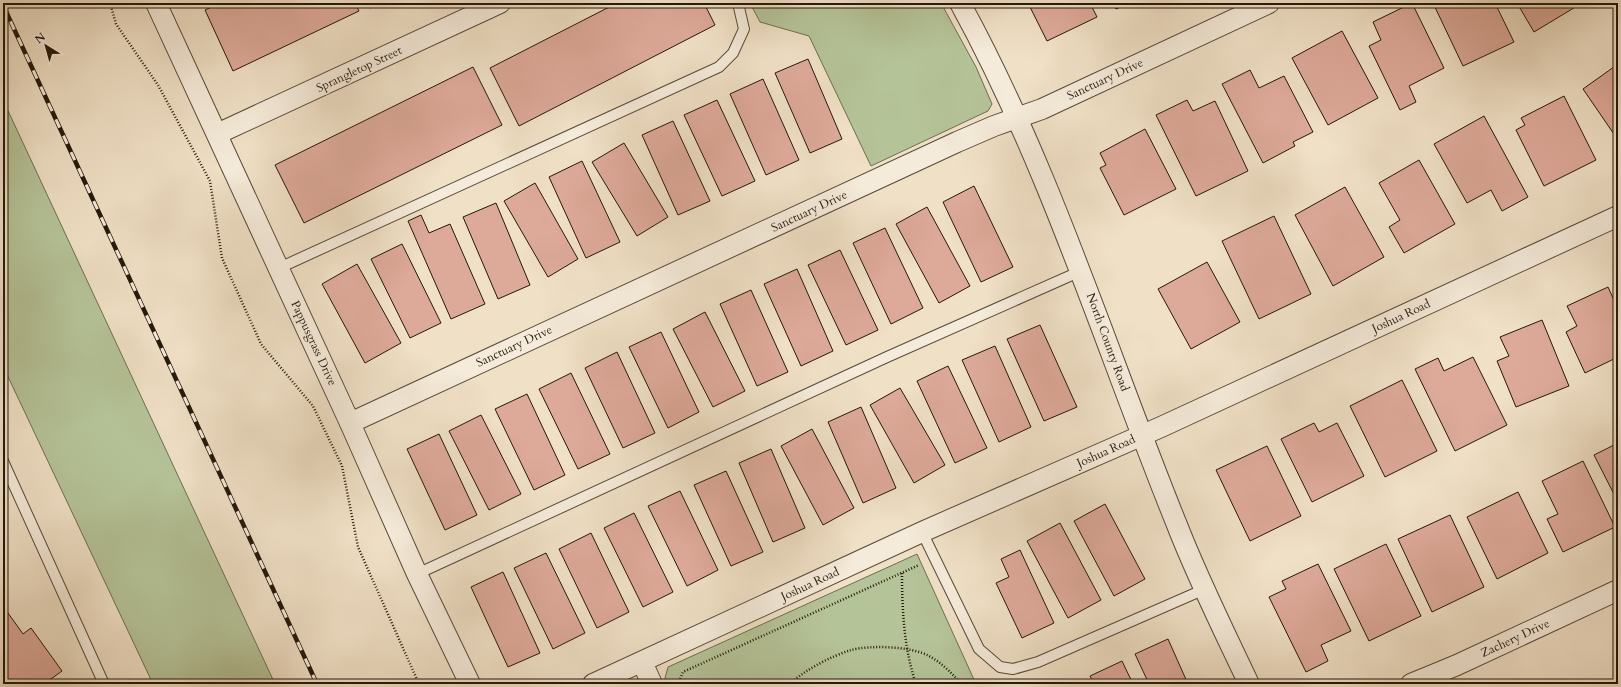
<svg xmlns="http://www.w3.org/2000/svg" width="1621" height="687" viewBox="0 0 1621 687" font-family="Cardo,serif">
<rect width="100%" height="100%" fill="#f0e0c6"/>
<filter id="stains"><feTurbulence type="fractalNoise" baseFrequency=".005" numOctaves="4"/><feColorMatrix values="0 0 0 0 .2 0 0 0 0 .09 0 0 0 0 .02 0 0 0 .5 -.17"/></filter>
<radialGradient id="worn" r=".72"><stop offset=".6" stop-color="#630" stop-opacity="0"/><stop offset="1" stop-color="#630" stop-opacity=".3"/></radialGradient>
<g fill="#b5c398" stroke="#6c6e52">
<polygon points="750,3 941,3 976,67 992,104 988,111 871,166 809,36 760,22"/>
<polygon points="3,100 275,684 153,684 3,366"/>
<polygon points="917,554 976,684 667,684 665,678 668,667"/>
</g>
<g fill="#dda999" stroke="#24180b">
<polygon points="220,3 355,3 359,11 233,71 205,10"/>
<polygon points="368,3 381,3 370,8"/>
<polygon points="617,3 704,3 715,25 519,126 490,68"/>
<polygon points="1028,3 1090,3 1097,17 1047,41"/>
<polygon points="1113,3 1129,3 1116,9"/>
<polygon points="1412,3 1444,68 1409,86 1416,102 1400,110 1369,46 1381,40 1373,22"/>
<polygon points="1433,3 1495,3 1514,42 1463,66"/>
<polygon points="1517,3 1582,3 1534,32"/>
<polygon points="1342,31 1378,98 1328,125 1292,58"/>
<polygon points="808,59 842,139 810,153 775,73"/>
<polygon points="1618,64 1618,140 1583,89"/>
<polygon points="473,67 502,125 304,223 275,165"/>
<polygon points="1250,70 1259,88 1284,76 1313,132 1293,142 1295,146 1263,163 1222,84"/>
<polygon points="763,79 799,160 766,175 730,94"/>
<polygon points="1564,96 1596,160 1544,186 1516,130 1525,125 1521,118"/>
<polygon points="717,100 755,181 722,196 684,115"/>
<polygon points="1187,100 1193,111 1215,101 1248,171 1196,196 1156,115"/>
<polygon points="1484,116 1528,197 1502,211 1491,190 1467,203 1434,144"/>
<polygon points="673,121 710,201 678,215 642,135"/>
<polygon points="1145,129 1176,189 1124,215 1100,168 1106,165 1100,153"/>
<polygon points="624,143 668,217 637,236 592,162"/>
<polygon points="1419,160 1455,224 1404,253 1389,227 1400,220 1379,183"/>
<polygon points="582,161 620,242 586,258 549,177"/>
<polygon points="535,183 578,259 548,277 504,201"/>
<polygon points="974,186 1013,267 981,282 943,202"/>
<polygon points="1345,187 1384,257 1333,286 1295,215"/>
<polygon points="496,203 530,285 498,299 463,217"/>
<polygon points="927,207 970,286 939,303 896,224"/>
<polygon points="421,215 429,233 450,224 485,304 451,319 408,221"/>
<polygon points="1274,216 1311,294 1259,319 1222,241"/>
<polygon points="885,228 923,308 891,324 853,243"/>
<polygon points="402,244 441,323 410,338 371,259"/>
<polygon points="840,250 878,330 846,345 808,265"/>
<polygon points="1207,262 1240,322 1191,349 1158,289"/>
<polygon points="357,264 401,343 365,363 322,284"/>
<polygon points="797,269 833,351 801,366 764,284"/>
<polygon points="1608,287 1618,309 1618,357 1585,373 1566,332 1577,326 1567,306"/>
<polygon points="751,290 788,372 757,386 720,304"/>
<polygon points="705,312 745,391 713,407 673,329"/>
<polygon points="1542,320 1569,386 1516,407 1497,361 1509,356 1500,337"/>
<polygon points="1040,325 1077,407 1044,421 1007,339"/>
<polygon points="661,332 699,412 668,428 629,347"/>
<polygon points="995,346 1031,427 999,442 962,360"/>
<polygon points="617,352 655,433 623,448 585,368"/>
<polygon points="1473,357 1507,425 1455,451 1415,369 1438,358 1444,371"/>
<polygon points="948,366 987,448 955,463 917,381"/>
<polygon points="571,373 610,454 578,469 539,389"/>
<polygon points="1402,380 1437,451 1385,477 1350,406"/>
<polygon points="900,388 945,465 914,483 870,405"/>
<polygon points="527,394 565,475 534,490 495,409"/>
<polygon points="861,407 896,488 863,503 828,422"/>
<polygon points="481,415 521,494 489,510 449,431"/>
<polygon points="1314,423 1319,432 1337,423 1364,476 1312,502 1281,439"/>
<polygon points="812,429 854,508 823,525 781,446"/>
<polygon points="439,434 477,515 445,530 407,449"/>
<polygon points="1618,443 1618,502 1594,455"/>
<polygon points="1267,446 1301,516 1250,541 1216,470"/>
<polygon points="771,449 805,528 773,542 739,463"/>
<polygon points="1583,461 1615,527 1563,552 1547,519 1558,514 1542,481"/>
<polygon points="726,471 763,552 731,566 694,485"/>
<polygon points="680,491 718,570 687,586 648,506"/>
<polygon points="1518,492 1548,553 1497,579 1467,517"/>
<polygon points="1105,504 1145,579 1114,596 1074,521"/>
<polygon points="634,513 673,592 643,607 604,528"/>
<polygon points="1450,515 1484,587 1432,612 1398,539"/>
<polygon points="1060,523 1101,600 1068,618 1027,541"/>
<polygon points="591,533 629,612 597,628 559,549"/>
<polygon points="1386,544 1421,616 1369,641 1334,569"/>
<polygon points="1020,550 1054,623 1022,638 996,583 1009,577 1001,559"/>
<polygon points="546,553 585,633 553,649 514,568"/>
<polygon points="1318,564 1351,631 1321,645 1328,661 1306,672 1269,597 1286,589 1282,581"/>
<polygon points="503,572 540,653 508,667 471,587"/>
<polygon points="3,606 23,634 31,628 62,671 44,684 29,684 26,679 19,684 3,684"/>
<polygon points="1168,639 1188,684 1149,684 1135,654"/>
<polygon points="1122,661 1133,684 1094,684 1090,676"/>
</g>
<g fill="none" stroke-linecap="round" stroke-linejoin="round">
<g stroke="#574a3a" stroke-width="12">
<g id="lane">
<polyline points="279,268 719,67 733,53 744,29 738,3"/>
<polyline points="3,461 104,684"/>
<polyline points="922,532 979,649 1000,667 1013,669 1038,662 1205,589"/>
<polyline points="417,574 887,357 1081,271"/>
</g>
</g>
<g stroke="#574a3a" stroke-width="22">
<g id="street">
<polyline points="156,3 350,423 417,574 470,684"/>
<path d="M960,3C1051,169 1106,350 1177,525C1198,579 1224,631 1249,684"/>
<polyline points="217,134 500,3"/>
<polyline points="350,423 957,142 994,126 1042,109 1269,3"/>
<polyline points="642,662 652,684"/>
<polyline points="593,684 922,532 1161,427 1618,216"/>
<polyline points="1411,684 1457,665 1618,590"/>
</g>
</g>
<g stroke="#24180b" stroke-width="2.5" stroke-dasharray="1 2" stroke-linecap="butt">
<polyline points="110,3 116,24 158,85 210,181 222,258 261,344 313,406 342,466 358,547 419,684"/>
<path d="M902,573C902,610 904,649 916,684"/>
<polyline points="681,684 679,681 683,672 919,565"/>
<path d="M790,684C804,670 832,656 851,650C870,645 911,646 929,656C942,663 952,673 961,684"/>
</g>
<use href="#lane" stroke="#f5ebda" stroke-width="10"/>
<use href="#street" stroke="#f5ebda" stroke-width="20"/>
<g stroke="#24180b" stroke-width="4.5">
<polyline id="rail" points="3,5 317,684"/>
</g>
<use href="#rail" stroke="#f5ebda" stroke-width="3" stroke-dasharray="9" stroke-linecap="butt"/>
</g>
<g text-anchor="middle" dominant-baseline="central" stroke-width="3.5" stroke-linejoin="round" paint-order="stroke">
<g font-size="12" fill="#24180b" stroke="#f5ebda">
<text transform="translate(359 69) rotate(-25)">Sprangletop Street</text>
<text transform="translate(1105 79) rotate(-25)">Sanctuary Drive</text>
<text transform="translate(809 211) rotate(-25)">Sanctuary Drive</text>
<text transform="translate(1401 316) rotate(-25)">Joshua Road</text>
<text transform="translate(1108 342) rotate(70)">North County Road</text>
<text transform="translate(314 343) rotate(65)">Pappusgrass Drive</text>
<text transform="translate(514 346) rotate(-25)">Sanctuary Drive</text>
<text transform="translate(1106 451) rotate(-24)">Joshua Road</text>
<text transform="translate(810 584) rotate(-25)">Joshua Road</text>
<text transform="translate(1515 638) rotate(-25)">Zachery Drive</text>
</g>
</g>
<rect width="1621" height="687" fill="none" stroke="#f0e0c6" stroke-width="16"/>
<rect x="4" y="4" width="1613" height="679" fill="none" stroke="#24180b" stroke-width="2"/>
<rect x="8" y="8" width="1605" height="671" fill="none" stroke="#24180b"/>
<g transform="translate(46 46) rotate(323)" stroke="#f5ebda" stroke-width="3" paint-order="stroke">
<path d="M0-3L7 15L0 10L-7 15Z" fill="#24180b"/>
<text y="-6" font-size="11" font-weight="bold" text-anchor="middle" fill="#24180b">N</text>
</g>
<rect width="100%" height="100%" filter="url(#stains)"/>
<rect width="100%" height="100%" fill="url(#worn)"/>
</svg>
